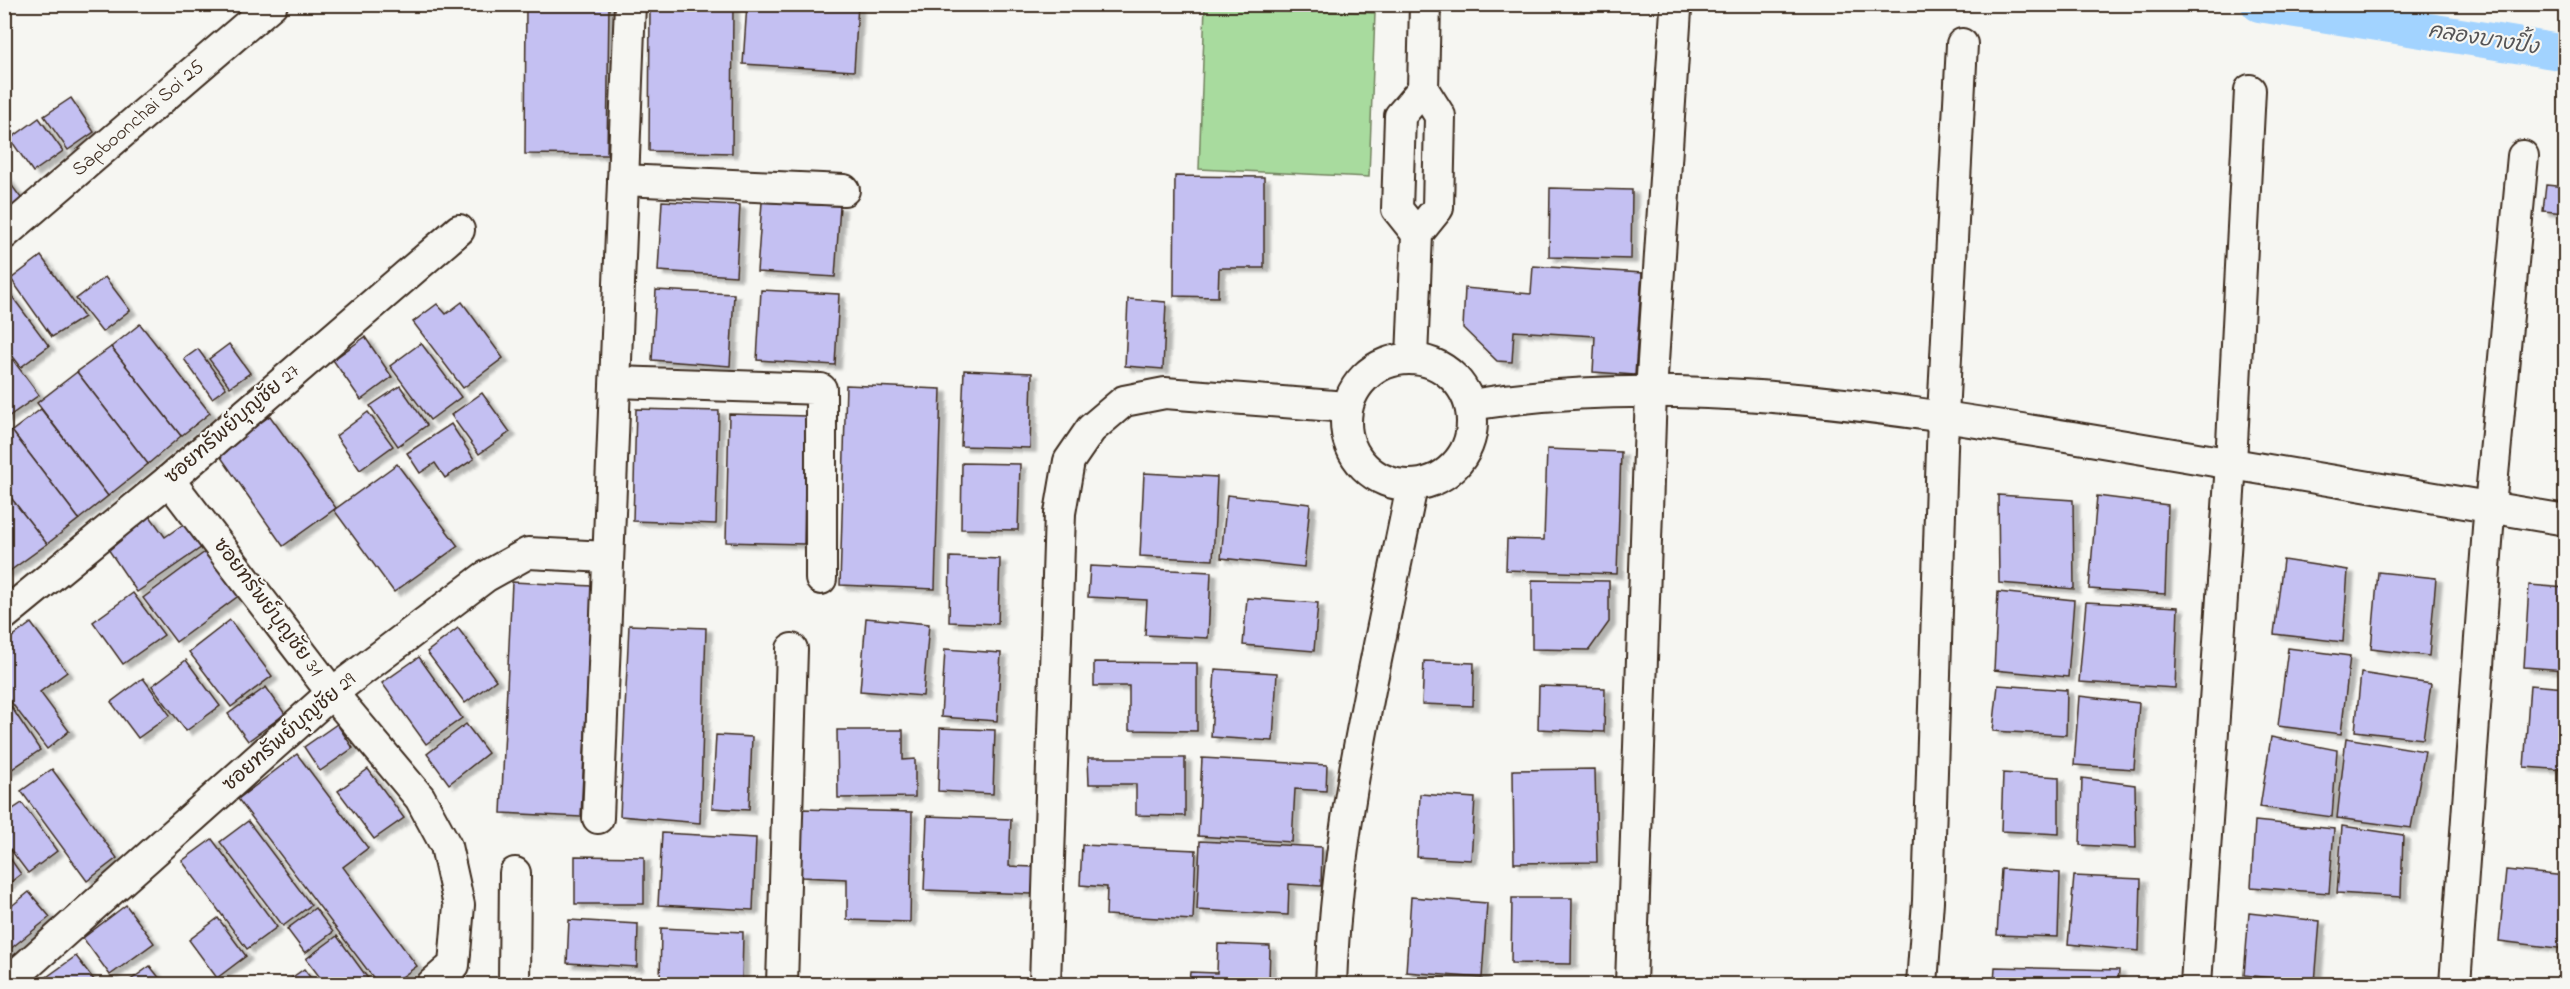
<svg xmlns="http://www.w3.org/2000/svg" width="2570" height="989" viewBox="0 0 2570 989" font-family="'Indie Flower','Playpen Sans Thai',sans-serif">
<defs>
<filter id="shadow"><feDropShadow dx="6" dy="4" stdDeviation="1.5" flood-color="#0004"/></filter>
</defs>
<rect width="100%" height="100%" fill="#f6f6f2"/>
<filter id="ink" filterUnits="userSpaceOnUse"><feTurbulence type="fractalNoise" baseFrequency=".0167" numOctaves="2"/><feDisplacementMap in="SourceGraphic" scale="12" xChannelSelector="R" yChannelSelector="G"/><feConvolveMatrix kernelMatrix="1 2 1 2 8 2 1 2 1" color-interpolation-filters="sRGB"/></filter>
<g filter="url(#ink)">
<polygon fill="#a8db9e" stroke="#72825e" stroke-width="1.5" points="1205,6 1375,13 1369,177 1199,169"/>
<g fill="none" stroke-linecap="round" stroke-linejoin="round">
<polyline stroke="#a2d3ff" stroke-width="36" points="2259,4 2566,53"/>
</g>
<g fill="#c4c0f2" stroke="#3b2a1e" stroke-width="1.5" filter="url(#shadow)">
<polygon points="526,4 609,4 607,155 525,154"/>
<polygon points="650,4 733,4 732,153 649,151"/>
<polygon points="747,4 858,4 854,71 743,64"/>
<polygon points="71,98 94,132 68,150 44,116"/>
<polygon points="39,118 63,151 33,172 10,139"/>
<polygon points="2563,129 2566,129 2566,149 2562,149"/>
<polygon points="4,175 24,202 4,217"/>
<polygon points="1175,176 1264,177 1264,268 1219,268 1218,297 1174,296"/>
<polygon points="2546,185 2566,187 2566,213 2543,211"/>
<polygon points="1550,188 1632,190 1631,259 1549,257"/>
<polygon points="662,201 740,205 736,276 658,271"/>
<polygon points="762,202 840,206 835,277 757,272"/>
<polygon points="41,256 84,317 52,337 11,279"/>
<polygon points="1533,266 1642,273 1635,375 1593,372 1595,336 1514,331 1512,362 1497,361 1463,328 1465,288 1531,294"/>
<polygon points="105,277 130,310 102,332 76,299"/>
<polygon points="5,287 49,346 21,367 4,345"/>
<polygon points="656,290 734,294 730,366 652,360"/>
<polygon points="761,290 839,294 835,365 757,360"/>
<polygon points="1128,299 1166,302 1163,369 1125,366"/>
<polygon points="462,302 503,358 463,388 413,322 437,304 446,314"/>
<polygon points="140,324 210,413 181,436 111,347"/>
<polygon points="365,337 392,377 361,400 333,360"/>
<polygon points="421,343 461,397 430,420 390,366"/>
<polygon points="229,344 250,373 230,387 209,359"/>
<polygon points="111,347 181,436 148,464 77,372"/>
<polygon points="4,348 39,395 5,419 4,418"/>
<polygon points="198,349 226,388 212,398 184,359"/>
<polygon points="964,370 1032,373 1030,448 961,446"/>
<polygon points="77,372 148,464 108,496 37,403"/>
<polygon points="846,385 941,389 935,589 840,585"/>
<polygon points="400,386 427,425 398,446 370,406"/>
<polygon points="482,393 510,432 479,454 451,415"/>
<polygon points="41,409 108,496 79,519 12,431"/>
<polygon points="636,409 719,411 716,524 633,521"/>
<polygon points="368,412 393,446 360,470 336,436"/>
<polygon points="729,414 806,416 804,544 726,542"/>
<polygon points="270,416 336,508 283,546 218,453"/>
<polygon points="451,424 474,459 445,478 435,463 420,473 407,453"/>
<polygon points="12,431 79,519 47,544 4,489 4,437"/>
<polygon points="1547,449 1621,452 1617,574 1506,570 1507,539 1544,540"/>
<polygon points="962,463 1020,464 1018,530 961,529"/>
<polygon points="397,464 458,546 394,592 334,510"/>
<polygon points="1144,473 1217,477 1213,560 1140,556"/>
<polygon points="4,489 47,544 7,573 4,570"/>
<polygon points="1227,495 1310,504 1304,567 1221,558"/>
<polygon points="1998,495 2073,500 2074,589 1999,583"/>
<polygon points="2097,496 2168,505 2165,594 2089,589"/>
<polygon points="150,516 165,537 185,523 202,547 137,592 106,546"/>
<polygon points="209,549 241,594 176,642 143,598"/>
<polygon points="950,557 1000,559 998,624 949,622"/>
<polygon points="2283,560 2348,570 2343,642 2274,634"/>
<polygon points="1090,566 1211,572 1208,638 1145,635 1147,600 1088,597"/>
<polygon points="2378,572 2436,578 2429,656 2371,649"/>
<polygon points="1532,580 1609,581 1609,622 1589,650 1532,649"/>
<polygon points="512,582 592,586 581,817 501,813"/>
<polygon points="2529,585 2566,588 2566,670 2524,667"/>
<polygon points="1998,592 2074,600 2068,677 1994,670"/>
<polygon points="133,593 164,635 123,664 93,622"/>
<polygon points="1247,598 1318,603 1314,651 1243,645"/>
<polygon points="2086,602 2178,607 2175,688 2079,682"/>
<polygon points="866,618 929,624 923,696 860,691"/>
<polygon points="230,620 272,676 231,707 189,652"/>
<polygon points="31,623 67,672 40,692 69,731 47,749 4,693 4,643"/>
<polygon points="629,625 706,628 700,823 620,816"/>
<polygon points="458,628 496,680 465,703 427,652"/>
<polygon points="2288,648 2350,656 2341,734 2278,726"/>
<polygon points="945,649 1001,653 997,721 941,717"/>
<polygon points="419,657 462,718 426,744 382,683"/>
<polygon points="186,660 220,706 186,731 152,686"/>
<polygon points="1424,661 1474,663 1473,706 1422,704"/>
<polygon points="1094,662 1197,663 1197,731 1129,730 1129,686 1094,686"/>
<polygon points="1215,669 1277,673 1273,741 1211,737"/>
<polygon points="2361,673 2431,684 2423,739 2355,731"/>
<polygon points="143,678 170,715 138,738 111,702"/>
<polygon points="1998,685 2067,690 2066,735 1993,731"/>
<polygon points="2530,685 2566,688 2566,770 2524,767"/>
<polygon points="1539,686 1605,688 1604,732 1538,729"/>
<polygon points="266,687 285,714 248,741 228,714"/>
<polygon points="2079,696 2139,703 2134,769 2074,765"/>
<polygon points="8,702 40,750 6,773 4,704"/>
<polygon points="337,724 353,748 320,771 304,747"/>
<polygon points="466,724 488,753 449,784 427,754"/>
<polygon points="940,728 995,730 993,794 938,791"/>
<polygon points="837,730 903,730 903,760 915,759 915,797 838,798"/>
<polygon points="716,735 752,737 749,810 712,808"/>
<polygon points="2271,737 2337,750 2332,817 2260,807"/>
<polygon points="2346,738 2425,751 2411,828 2337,818"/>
<polygon points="297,754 368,848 343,867 417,966 392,984 378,984 238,799"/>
<polygon points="1088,758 1185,758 1185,816 1136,815 1136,784 1089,784"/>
<polygon points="1202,758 1327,765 1326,791 1295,789 1292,842 1198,836"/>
<polygon points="52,769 117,858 87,881 21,791"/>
<polygon points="368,769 404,818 374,839 338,791"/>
<polygon points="1595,769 1597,862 1514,863 1513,770"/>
<polygon points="2003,773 2059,777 2059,834 2001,831"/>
<polygon points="2082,778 2135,785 2136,848 2080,845"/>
<polygon points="1420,794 1475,798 1471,860 1417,857"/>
<polygon points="22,803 57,851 28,873 4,841 4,815"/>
<polygon points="802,809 912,812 910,922 847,920 847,879 801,877"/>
<polygon points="927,816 1011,819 1009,866 1034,867 1032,894 924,890"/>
<polygon points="248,821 311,905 283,926 220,842"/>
<polygon points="2255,821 2334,829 2329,893 2251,887"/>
<polygon points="2342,826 2403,835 2401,897 2337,893"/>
<polygon points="662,833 756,838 753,910 658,905"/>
<polygon points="212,839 277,927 247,949 182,861"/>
<polygon points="1200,841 1322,847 1321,886 1289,884 1288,915 1197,910"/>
<polygon points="1082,845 1196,850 1193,920 1106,915 1107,887 1080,885"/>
<polygon points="7,854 21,874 4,887 4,856"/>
<polygon points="575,856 644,857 644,904 575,904"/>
<polygon points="2001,869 2060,873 2058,937 1997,935"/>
<polygon points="2506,870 2566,876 2566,949 2499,941"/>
<polygon points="2074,876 2141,879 2139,951 2068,944"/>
<polygon points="29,892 50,917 4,954 4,912"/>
<polygon points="1411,897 1487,903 1482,978 1406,972"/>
<polygon points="1512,898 1572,898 1571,964 1511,963"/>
<polygon points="126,905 154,943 110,975 83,938"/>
<polygon points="315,908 333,932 305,953 287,929"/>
<polygon points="2249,913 2320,921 2315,983 2244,975"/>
<polygon points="218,918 246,956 217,978 189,940"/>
<polygon points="569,920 638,924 637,967 567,963"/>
<polygon points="661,928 743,932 742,984 660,984"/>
<polygon points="337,936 372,984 325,984 306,959"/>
<polygon points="1218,944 1270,946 1269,983 1299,984 1189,984 1190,972 1217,973"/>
<polygon points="76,956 97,984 37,984"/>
<polygon points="150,966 164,984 125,984"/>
<polygon points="1995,967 2119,970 2118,984 1994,984"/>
<polygon points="304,969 315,984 283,984"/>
<polygon points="2489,977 2548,981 2548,984 2489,984"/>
</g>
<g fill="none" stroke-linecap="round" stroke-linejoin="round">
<g stroke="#3b2a1e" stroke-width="34">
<g id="minor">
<polyline points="623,180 844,190"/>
<path id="s1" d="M4,234L272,4"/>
<polyline points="1417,234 1397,209 1400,116 1423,89"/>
<polyline points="1412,358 1417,234 1438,208 1440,116 1423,89 1425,4"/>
<circle cx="1409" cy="422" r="63"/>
<polyline points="616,382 821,389 821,579"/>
<path d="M1470,405C1672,372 1878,406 2078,438C2240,465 2403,493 2566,520"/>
<polyline points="169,480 332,693 420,798 446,846 459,905 454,965 432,984"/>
<polyline points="4,615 169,480 459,230"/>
<polyline points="598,818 630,4"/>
<polyline points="6,984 332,693 485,577 528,553 607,557"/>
<polyline points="514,984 515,873"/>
<polyline points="782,984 792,649"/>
<polyline points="1045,984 1060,513 1069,461 1091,429 1124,401 1165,393 1347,407"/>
<path d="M1331,984C1337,816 1379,651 1412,486"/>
<polyline points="1631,984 1651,392 1676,10"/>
<polyline points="1922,984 1928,901 1943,416 1962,44"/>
<polyline points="2196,984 2231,463 2250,90"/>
<polyline points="2455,984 2488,528 2523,156"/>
</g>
</g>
<use href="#minor" stroke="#f6f6f2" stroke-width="30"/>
</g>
</g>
<g text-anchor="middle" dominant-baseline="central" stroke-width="4.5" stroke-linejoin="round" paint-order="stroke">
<g font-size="20" fill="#3b2a1e" stroke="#f6f6f2">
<text stroke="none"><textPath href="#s1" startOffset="177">Sapboonchai Soi 25</textPath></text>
<text transform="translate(233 425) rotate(-41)">ซอยทรัพย์บุญชัย 27</text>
<text transform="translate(267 608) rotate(53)">ซอยทรัพย์บุญชัย 31</text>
<text transform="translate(290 733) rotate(-41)">ซอยทรัพย์บุญชัย 29</text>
</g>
<g font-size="21" font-style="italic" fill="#555456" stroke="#f6f6f2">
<text transform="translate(2483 40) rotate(9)">คลองบางปิ้ง</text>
</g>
</g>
<rect width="2570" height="989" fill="none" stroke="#f6f6f2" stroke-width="24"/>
<rect x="12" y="12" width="2546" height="965" fill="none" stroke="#3b2a1e" stroke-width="2" filter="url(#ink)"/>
</svg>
